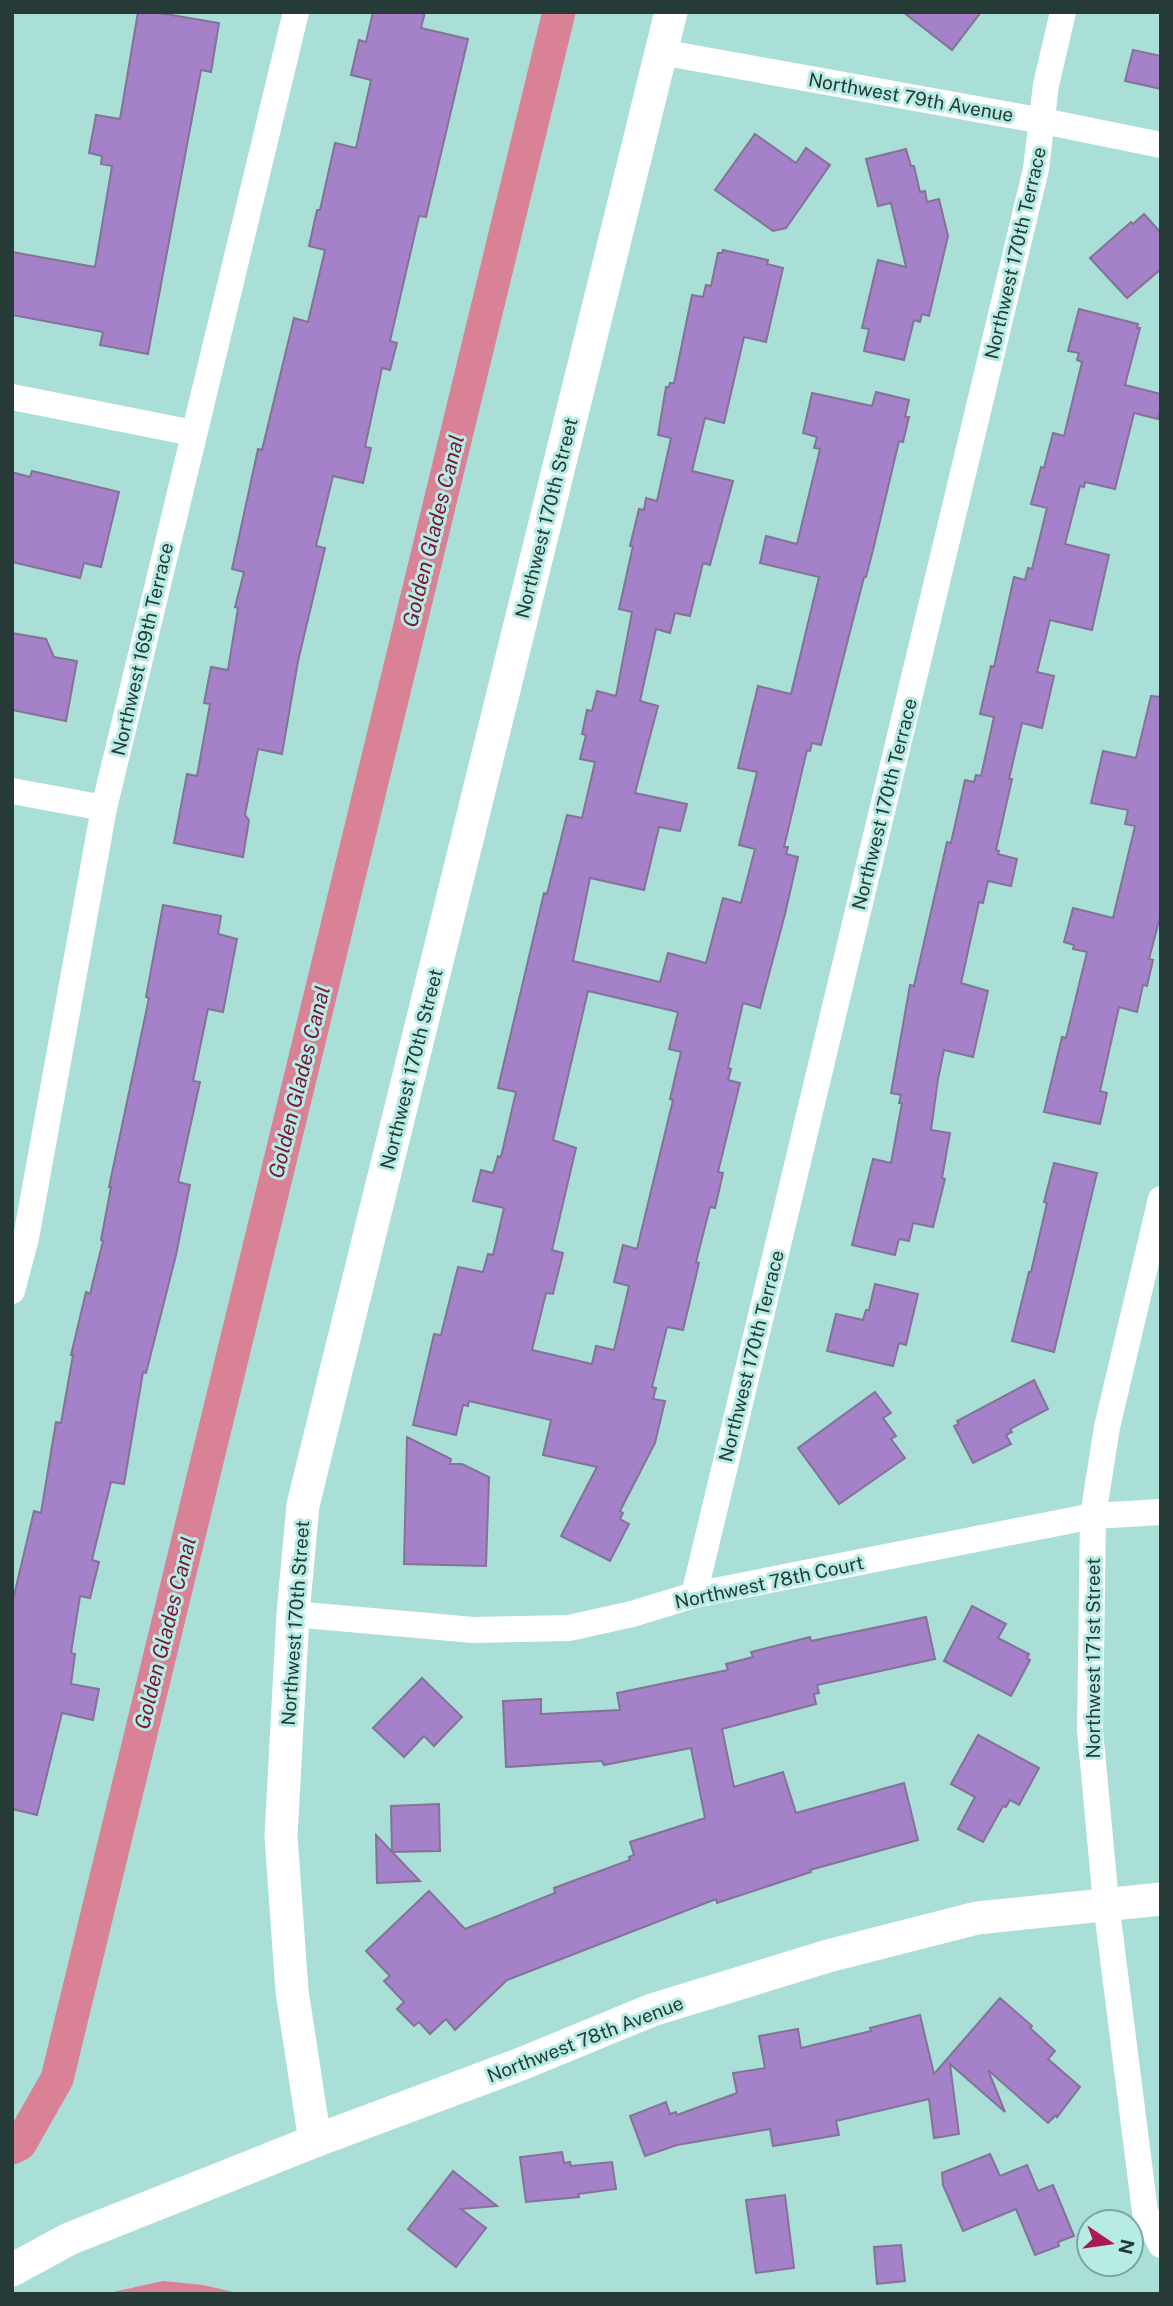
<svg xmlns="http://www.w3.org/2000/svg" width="1173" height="2306" viewBox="0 0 1173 2306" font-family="'Public Sans',sans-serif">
<rect width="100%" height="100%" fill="#a9dfd7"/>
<polygon fill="#d98195" points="163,2281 203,2285 242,2294 104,2294"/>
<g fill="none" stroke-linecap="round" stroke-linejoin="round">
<polyline stroke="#d98195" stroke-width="33" points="12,2148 20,2144 57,2079 559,12"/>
</g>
<g fill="#a481c9" stroke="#837396" stroke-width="2" fill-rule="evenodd">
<polygon points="138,12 154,12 219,23 211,72 201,70 148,354 100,345 103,332 12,315 12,252 95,267 112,166 101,164 102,156 89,153 96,115 120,119"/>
<polygon points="373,12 425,12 421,28 468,39 426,217 419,216 390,341 397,343 390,370 382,368 365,447 371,448 363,483 333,476 316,546 325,548 298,661 282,754 258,749 245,815 249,820 243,857 174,843 187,774 197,776 210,704 204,703 211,667 228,670 238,608 235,607 244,572 232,569 258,449 262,450 294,318 308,322 325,250 309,246 317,210 320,210 335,143 356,148 371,80 351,75 359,40 366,42"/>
<polygon points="903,12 981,12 952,50"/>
<polygon points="1133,50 1161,56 1161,89 1125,81"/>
<polygon points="755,134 796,163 806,148 830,165 786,228 773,231 715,190"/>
<polygon points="906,149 911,166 914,166 920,192 925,191 927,202 939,199 948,236 929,316 922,314 920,322 914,320 904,360 864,351 869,329 862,328 878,260 906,267 891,203 878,206 866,159"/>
<polygon points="1144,214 1161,233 1161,269 1127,298 1090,258 1131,222 1133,224"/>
<path d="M723,250L768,260L767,264L783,268L766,342L744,337L724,423L705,418L692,471L733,481L710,565L703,563L690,616L675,613L670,633L656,629L640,701L658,706L635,793L687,804L680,831L659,827L644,890L590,878L573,961L660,982L668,953L706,963L723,898L741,903L755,849L739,845L757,772L738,768L758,686L791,694L819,577L760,563L766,536L797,544L820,449L814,448L817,437L803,433L812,393L872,406L876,392L909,400L905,417H909L903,442L899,441L874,546L866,577H864L821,745L812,743L810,751L807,750L784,847H788L786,854L798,857L785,914L760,1008L743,1003L728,1068L731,1069L728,1080L740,1083L718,1172L723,1173L715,1208L710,1207L696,1262L699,1263L683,1330L667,1327L652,1387L656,1388L653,1399L665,1401L655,1443L620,1511L623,1513L620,1519L629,1524L610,1561L561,1536L597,1467L543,1455L551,1420L469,1401L468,1406L463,1405L456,1435L413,1425L434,1334L441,1335L458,1267L483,1272L488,1254L493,1255L504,1208L473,1201L481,1170L493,1173L498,1156L501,1157L516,1092L498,1088L544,893L547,894L567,815L582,818L595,762L580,759L586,735L582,734L587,710L592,711L597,691L616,696L632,612L619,609L633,546H630L639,509L644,510L646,498L657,501L671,438L658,435L666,387H669L670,383H674L692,295L703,297L706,285L711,286L718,253H722ZM588,991L678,1012L669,1049L681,1052L670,1099L673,1100L637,1249L623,1245L614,1282L629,1286L614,1350L596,1346L592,1364L532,1350L546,1293L553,1294L563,1253L552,1250L576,1148L553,1140Z"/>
<polygon points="1079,309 1138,324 1137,328 1140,328 1125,385 1161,394 1161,405 1158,419 1134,413 1115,489 1085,482 1084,487 1080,486 1065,544 1109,555 1092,630 1050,620 1037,672 1054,676 1042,728 1022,723 1009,779 1012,779 996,850 999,851 998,854 1017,859 1011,886 988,881 983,903 979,902 961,983 988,991 973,1057 944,1050 938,1079 931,1130 950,1133 942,1178 945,1179 933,1227 913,1223 909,1241 899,1239 895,1255 852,1245 873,1159 891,1163 902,1103 899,1103 901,1095 891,1093 910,985 914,986 947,842 951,843 965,780 974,782 976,775 981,776 994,717 980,714 991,666 994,667 1014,577 1025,580 1028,568 1032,569 1047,508 1031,504 1041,467 1044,468 1053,433 1064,436 1082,362 1077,360 1079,353 1068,351"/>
<polygon points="32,471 119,492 101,567 84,563 80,578 12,562 12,472 30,477"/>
<polygon points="12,633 46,639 54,657 77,661 66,721 12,710"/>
<polygon points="1151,696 1161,697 1161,913 1149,959 1153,960 1147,986 1143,985 1137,1012 1119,1007 1100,1091 1107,1093 1100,1124 1044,1112 1062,1037 1066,1038 1087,952 1073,949 1074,945 1064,942 1073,908 1113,918 1135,826 1125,824 1128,810 1091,803 1103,751 1136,758"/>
<polygon points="163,905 221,916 218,934 237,939 223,1012 208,1009 193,1081 200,1082 178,1182 190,1185 176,1255 146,1373 143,1372 124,1484 111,1482 92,1560 99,1562 90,1598 80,1596 71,1653 75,1654 71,1684 99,1689 93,1720 62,1713 37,1815 12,1809 12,1604 34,1511 41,1513 56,1422 61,1423 73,1355 71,1355 86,1292 90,1294 103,1241 101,1240 111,1187 109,1187 149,998 146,997"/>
<polygon points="1054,1163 1097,1173 1054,1352 1012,1341 1029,1272 1031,1272 1047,1203 1044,1202"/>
<polygon points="875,1284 918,1294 906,1345 899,1343 893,1366 827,1351 836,1314 863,1320 866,1310 869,1310"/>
<polygon points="1034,1380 1048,1409 1010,1429 1012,1432 1006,1435 1011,1444 973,1463 954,1426 959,1424 957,1421"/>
<polygon points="875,1392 891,1413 883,1418 896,1436 891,1439 905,1458 839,1504 798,1448"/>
<polygon points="407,1437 451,1459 450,1464 462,1464 489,1477 486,1566 404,1564"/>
<polygon points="972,1606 1006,1624 998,1638 1029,1654 1027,1658 1030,1660 1011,1696 944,1661"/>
<polygon points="926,1617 935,1659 817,1685 819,1693 814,1694 816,1704 722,1729 734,1787 783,1772 796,1813 904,1783 918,1840 810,1870 811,1872 717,1903 716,1899 507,1980 455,2030 446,2019 430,2034 419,2022 414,2026 397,2009 404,2002 384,1981 390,1976 366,1951 429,1891 465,1929 555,1893 554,1888 630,1860 629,1857 634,1855 630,1842 705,1818 691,1748 604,1765 602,1761 506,1767 503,1701 541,1699 541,1714 620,1710 617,1693 728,1670 726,1664 753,1657 751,1652 810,1637 811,1641"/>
<polygon points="422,1678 462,1717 434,1746 424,1736 404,1757 373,1728"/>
<polygon points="978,1735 1039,1768 1019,1805 1010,1800 1006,1807 1003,1806 983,1842 958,1829 975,1797 951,1784"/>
<polygon points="439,1804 440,1851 392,1852 391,1806"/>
<polygon points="376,1835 420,1881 377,1883"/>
<polygon points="1000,1998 1032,2026 1030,2028 1055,2051 1048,2059 1080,2087 1057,2117 1056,2115 1048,2123 988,2070 1005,2112 950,2064 959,2134 934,2138 929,2099 836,2121 839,2135 773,2146 770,2129 677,2145 645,2156 630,2116 666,2102 670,2114 676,2112 677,2115 737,2093 733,2073 765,2068 759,2036 798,2029 801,2048 871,2031 870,2028 920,2015 934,2074"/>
<polygon points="562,2152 564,2163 570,2162 571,2166 612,2162 616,2189 578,2194 579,2197 526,2202 520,2157"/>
<polygon points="990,2154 1000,2176 1027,2165 1038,2191 1053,2185 1074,2236 1058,2242 1059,2246 1035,2255 1016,2209 963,2231 943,2185 942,2173"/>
<polygon points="453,2171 497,2206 461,2209 486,2228 456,2267 408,2229"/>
<polygon points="785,2195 794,2268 756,2273 746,2200"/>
<polygon points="901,2245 905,2281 877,2284 874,2247"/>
</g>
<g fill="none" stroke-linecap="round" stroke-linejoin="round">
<g stroke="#fff" stroke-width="26">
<polyline points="661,52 1043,121 1161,145"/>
<polyline points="12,397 193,433"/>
<polyline points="12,791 104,808"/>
<polyline points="1161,1199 1107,1427 1093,1516 1090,1730 1106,1903 1145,2212 1161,2245"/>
<polyline points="12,1291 26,1238 104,808 296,12"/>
<polyline points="694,1595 1036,169 1046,85 1063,12"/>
<polyline points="293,1614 473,1630 569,1628 632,1614 694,1595 1093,1516 1161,1512"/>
</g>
<g stroke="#fff" stroke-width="33">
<polyline points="315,2141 292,1991 281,1836 293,1614 303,1505 671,12"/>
<polyline points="12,2270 69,2239 315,2141 521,2064 652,2010 828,1956 977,1918 1161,1899"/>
</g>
</g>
<g text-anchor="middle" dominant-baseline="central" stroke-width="6" stroke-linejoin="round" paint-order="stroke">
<g font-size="19" fill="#263b38" stroke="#b6ece4">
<text transform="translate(911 97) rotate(10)">Northwest 79th Avenue</text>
<text transform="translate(1015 253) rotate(-77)">Northwest 170th Terrace</text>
<text transform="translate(546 518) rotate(-76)">Northwest 170th Street</text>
<text transform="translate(142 649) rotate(-77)">Northwest 169th Terrace</text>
<text transform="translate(884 804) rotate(-76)">Northwest 170th Terrace</text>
<text transform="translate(411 1069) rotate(-76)">Northwest 170th Street</text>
<text transform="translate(751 1356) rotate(-76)">Northwest 170th Terrace</text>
<text transform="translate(769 1582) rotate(-12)">Northwest 78th Court</text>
<text transform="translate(295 1623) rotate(-86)">Northwest 170th Street</text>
<text transform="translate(1093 1658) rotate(-90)">Northwest 171st Street</text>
<text transform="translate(585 2039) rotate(-21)">Northwest 78th Avenue</text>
</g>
<g font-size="21" font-style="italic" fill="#7d143a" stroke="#b6ece4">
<text transform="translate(433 531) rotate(-76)">Golden Glades Canal</text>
<text transform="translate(299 1082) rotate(-76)">Golden Glades Canal</text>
<text transform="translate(165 1633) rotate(-76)">Golden Glades Canal</text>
</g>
</g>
<rect width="1173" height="2306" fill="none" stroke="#263b38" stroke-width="28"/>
<g transform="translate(1110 2243) rotate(103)"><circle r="33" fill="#b6ece4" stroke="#7ca59f" stroke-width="2"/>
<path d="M0-5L12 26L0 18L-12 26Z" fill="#ab1a51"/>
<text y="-10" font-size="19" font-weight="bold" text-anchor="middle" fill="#263b38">N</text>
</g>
</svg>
